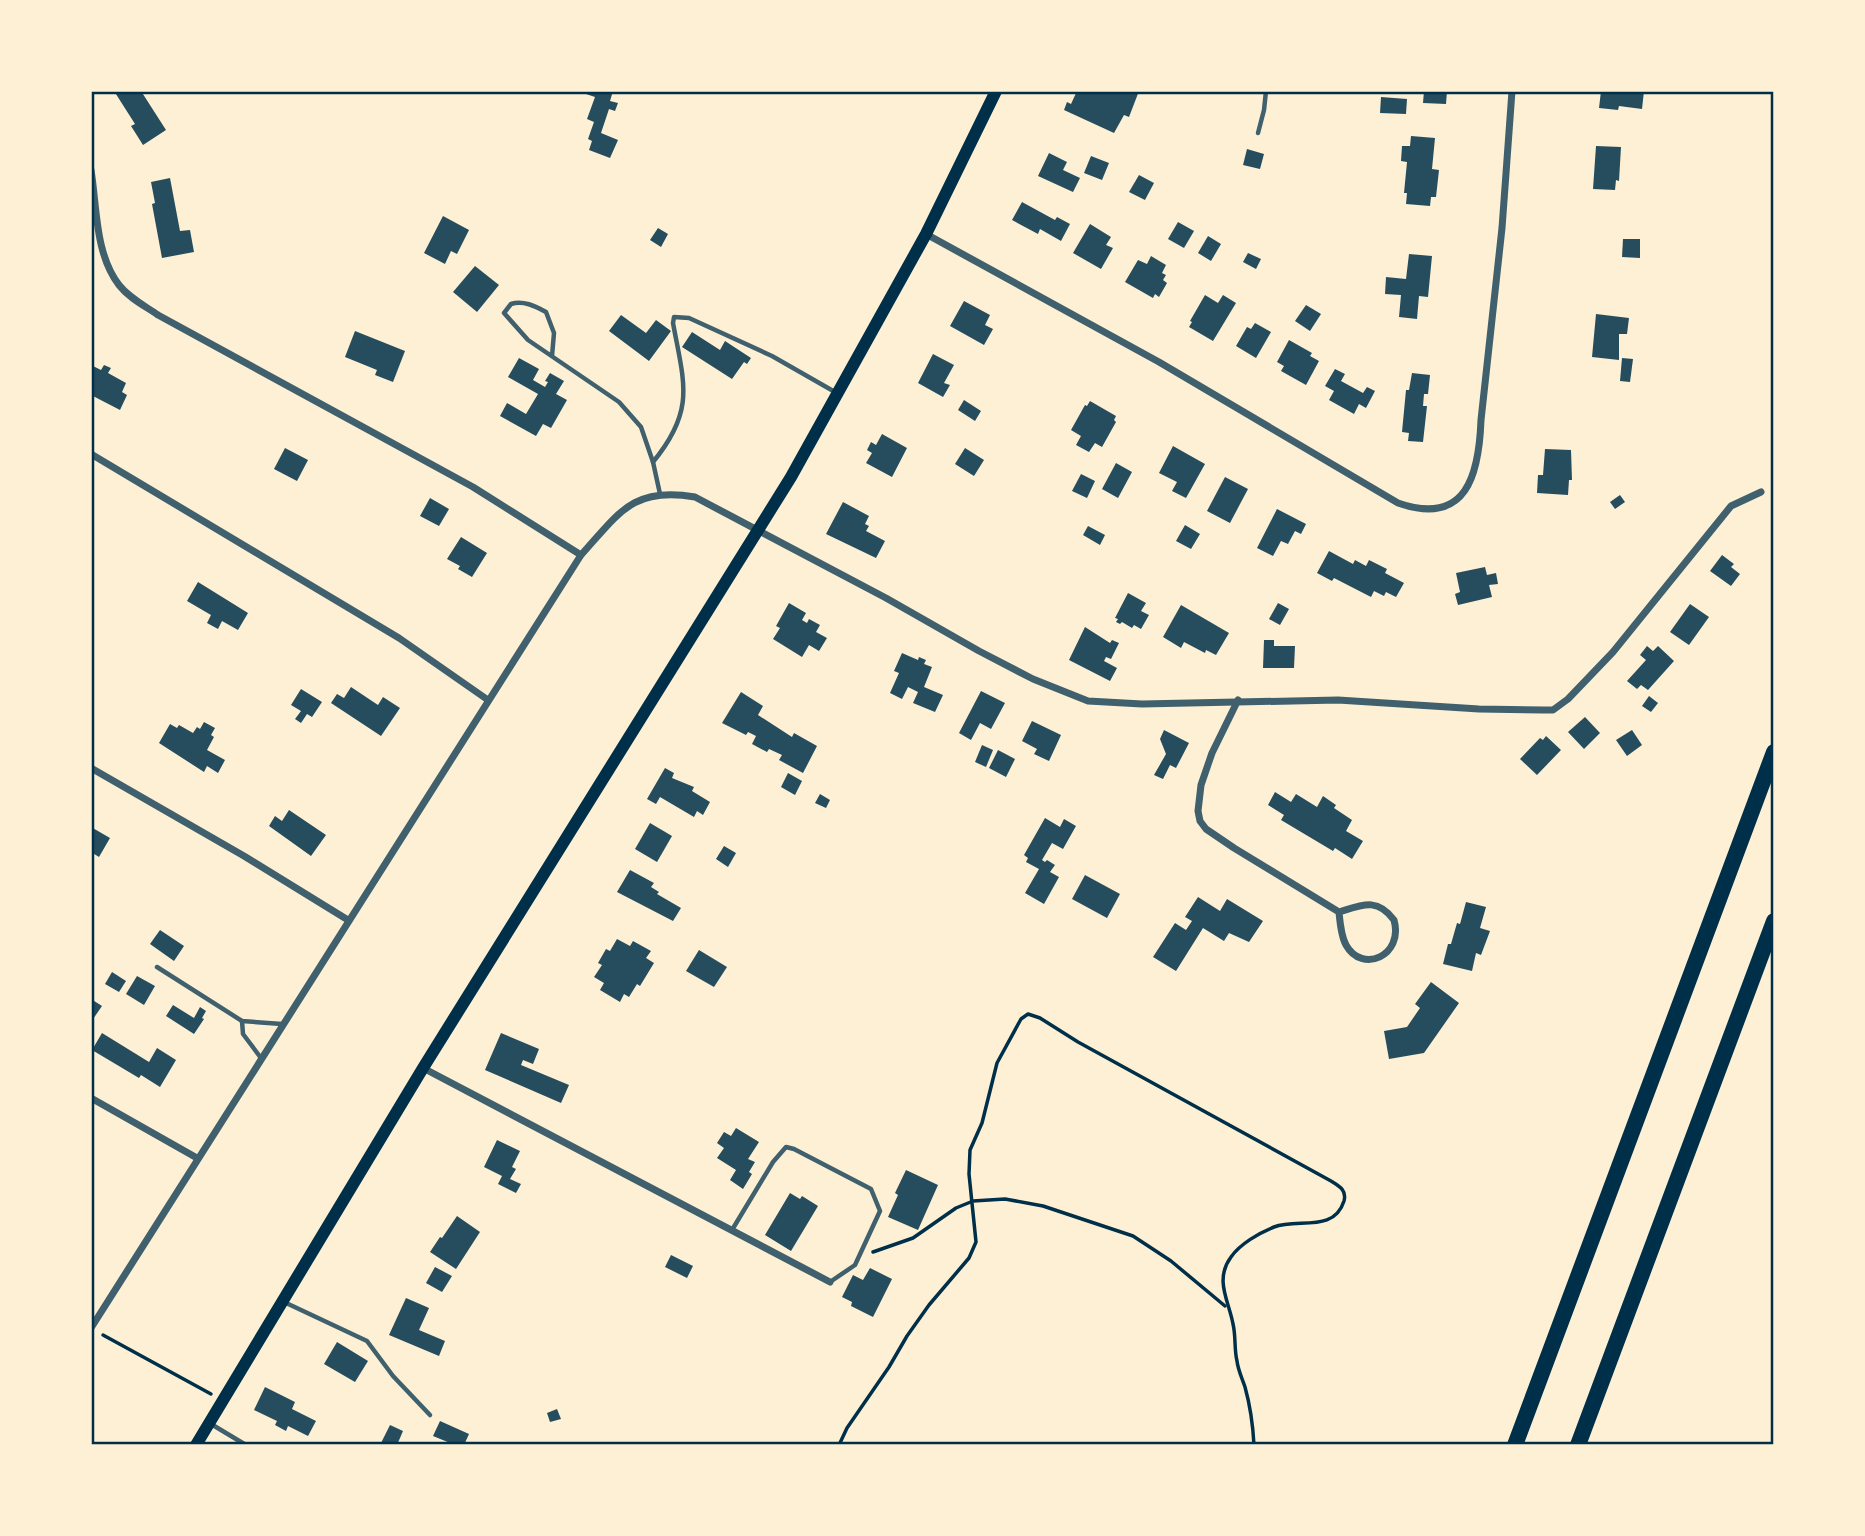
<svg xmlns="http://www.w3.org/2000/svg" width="1865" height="1536" viewBox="0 0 1865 1536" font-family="Overpass,sans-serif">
<rect width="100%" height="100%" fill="#fdf0d5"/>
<g fill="#264d5e">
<polygon points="114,91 141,91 166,130 143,145 131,126 135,124"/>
<polygon points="587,91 613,91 610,101 618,103 615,111 609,109 601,133 618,140 610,158 589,150 592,141 588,139 594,122 587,119 595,97 586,94"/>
<polygon points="1077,91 1082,92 1139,91 1129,117 1124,115 1114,133 1064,110 1067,102 1071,104"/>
<polygon points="1424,91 1447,91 1446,104 1423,103"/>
<polygon points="1601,91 1644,91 1642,109 1619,106 1618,110 1599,108"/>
<polygon points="1381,97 1407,99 1406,114 1380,113"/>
<polygon points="1411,136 1435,138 1432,169 1439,170 1436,197 1431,197 1430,206 1406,204 1407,193 1404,193 1407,162 1401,161 1402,146 1410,146"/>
<polygon points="1596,146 1621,147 1619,181 1616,180 1615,190 1593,189"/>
<polygon points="1247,149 1264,154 1260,169 1243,165"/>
<polygon points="1049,153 1067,162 1063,170 1080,178 1073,192 1038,176"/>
<polygon points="1091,156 1109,163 1102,180 1084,173"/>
<polygon points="1139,175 1154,183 1145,200 1129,192"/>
<polygon points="170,178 180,231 190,230 194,252 162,258 152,204 155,203 151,182"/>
<polygon points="1022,202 1055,220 1057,217 1070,224 1061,241 1040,229 1038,234 1012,220"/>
<polygon points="443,216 469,230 457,254 451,251 445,264 424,253"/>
<polygon points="1178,222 1194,231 1184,248 1168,239"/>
<polygon points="1090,224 1111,237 1106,245 1113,248 1101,269 1073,253"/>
<polygon points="658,228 668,234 661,247 650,240"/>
<polygon points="1208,236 1221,244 1211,261 1198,253"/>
<polygon points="1623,239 1640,239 1640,258 1622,257"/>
<polygon points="1248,253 1261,259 1256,269 1243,262"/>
<polygon points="1409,254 1432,256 1428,297 1419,296 1417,319 1399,317 1401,295 1385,294 1386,277 1406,279"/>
<polygon points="1151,256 1166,265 1162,273 1166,275 1163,280 1167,283 1159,297 1155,294 1153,298 1125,282 1138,260 1147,264"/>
<polygon points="475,266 499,285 477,312 453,292"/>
<polygon points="1205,295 1218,303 1223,295 1236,303 1213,341 1189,327 1192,322 1190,321"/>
<polygon points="964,301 990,315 985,325 993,329 984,345 950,326"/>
<polygon points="1306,305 1321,314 1310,331 1295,321"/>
<polygon points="1596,314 1629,318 1627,334 1619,334 1619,360 1592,357"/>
<polygon points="621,315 646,333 656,320 671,331 649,361 609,331"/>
<polygon points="1255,323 1271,332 1256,358 1236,346 1247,327 1251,329"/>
<polygon points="355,331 405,351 393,382 375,375 377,370 345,357"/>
<polygon points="692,332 720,350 725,341 751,358 747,364 744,362 732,379 682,347"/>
<polygon points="1289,340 1312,353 1310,356 1319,361 1306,385 1281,371 1284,366 1277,362"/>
<polygon points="933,354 954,365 944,383 950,385 943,397 918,383"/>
<polygon points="519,358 539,369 533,380 545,387 548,382 545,381 550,373 564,381 556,394 567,400 551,428 543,424 536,436 500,416 507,403 526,414 538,394 508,377"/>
<polygon points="1622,358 1633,359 1630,382 1620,381"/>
<polygon points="91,365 101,370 104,365 111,368 108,373 126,383 122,392 127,395 120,410 91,395"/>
<polygon points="1335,369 1345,374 1341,381 1363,393 1367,387 1375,391 1366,408 1359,404 1354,414 1329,400 1334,391 1325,386"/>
<polygon points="1412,373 1430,375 1428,394 1424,394 1423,406 1427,406 1423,442 1408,441 1409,433 1402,432 1406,390 1409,390"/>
<polygon points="964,400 981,411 975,421 958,410"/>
<polygon points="1090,401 1116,416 1114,420 1116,422 1102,447 1095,443 1089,452 1076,445 1081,436 1071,430 1085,405 1087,406"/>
<polygon points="882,434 907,448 892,477 866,463 872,453 867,450 871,442 876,445"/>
<polygon points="1173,446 1205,464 1186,498 1172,491 1177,482 1159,473"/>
<polygon points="285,448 308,460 297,481 274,469"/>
<polygon points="965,448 984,460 974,476 955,464"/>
<polygon points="1545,449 1571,450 1572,480 1569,480 1568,495 1537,493 1538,475 1543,475"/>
<polygon points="1116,463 1132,472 1118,498 1102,489"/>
<polygon points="1081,474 1095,481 1087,498 1072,491"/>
<polygon points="1225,477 1248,489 1230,523 1207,511"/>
<polygon points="1620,495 1625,502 1615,509 1610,502"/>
<polygon points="430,498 449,509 439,526 420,516"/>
<polygon points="843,502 869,516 865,524 869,526 866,531 885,541 876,558 826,534"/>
<polygon points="1277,509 1306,524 1301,534 1295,531 1288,544 1281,541 1273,556 1257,548"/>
<polygon points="1185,525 1200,534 1191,549 1176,541"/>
<polygon points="1088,526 1105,535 1100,545 1083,535"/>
<polygon points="461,537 487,553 472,577 458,569 460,566 447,559"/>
<polygon points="1329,551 1353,564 1355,560 1366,566 1369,560 1387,569 1385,573 1404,583 1396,597 1386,592 1384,596 1374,591 1371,597 1334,578 1332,581 1317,573"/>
<polygon points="1722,555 1734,564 1731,567 1740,574 1731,586 1710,571"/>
<polygon points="1485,567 1487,575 1496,573 1498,584 1489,585 1492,597 1458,605 1455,594 1460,592 1456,573"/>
<polygon points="198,582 248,613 238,630 222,621 218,629 207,623 211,615 187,601"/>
<polygon points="1128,593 1146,603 1141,611 1149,615 1141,629 1134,625 1132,628 1122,622 1120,624 1116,622 1118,619 1115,618"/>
<polygon points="789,603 806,613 802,620 807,623 809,619 820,625 816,632 827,638 819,651 809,645 802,657 773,639 780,628 776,626"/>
<polygon points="1278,603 1289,609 1280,625 1269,619"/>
<polygon points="1690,604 1709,617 1689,645 1670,632"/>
<polygon points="1181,605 1229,633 1216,655 1206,650 1205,653 1184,642 1181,648 1163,637"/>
<polygon points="1085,627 1110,643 1112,640 1119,643 1111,659 1106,657 1104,661 1117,668 1110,681 1069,660"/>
<polygon points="1264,640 1274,640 1274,646 1295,646 1294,668 1263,668"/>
<polygon points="1647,646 1653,651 1658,646 1674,661 1648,690 1641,685 1637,689 1627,681 1646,660 1640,655"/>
<polygon points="902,653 918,660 919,657 926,660 924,664 932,667 924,687 943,695 935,712 913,703 918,692 908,687 902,699 890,693 899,673 894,671"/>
<polygon points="351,687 378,705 383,697 400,708 381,736 331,703 337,694 344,698"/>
<polygon points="301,689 322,702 312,717 307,714 301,723 295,719 301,711 291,705"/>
<polygon points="981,691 1005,703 991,729 980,723 971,740 959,733"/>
<polygon points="741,692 763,706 758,715 792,737 794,733 817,746 803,773 779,760 782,755 769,749 767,752 752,744 756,736 748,732 746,735 722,723"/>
<polygon points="1649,696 1658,703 1651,712 1642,706"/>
<polygon points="1585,717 1600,733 1584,749 1568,732"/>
<polygon points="1032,721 1061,735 1049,761 1034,754 1037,749 1022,741"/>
<polygon points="204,722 215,728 211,735 214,737 207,750 225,760 218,773 207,766 204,772 159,743 170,724 177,728 179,725 193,733 197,727 200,729"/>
<polygon points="1164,730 1189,743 1176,768 1170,765 1163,779 1154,775 1166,754 1160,739"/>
<polygon points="1632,730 1642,745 1627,756 1616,740"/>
<polygon points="1546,736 1561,750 1537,775 1520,759 1540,738 1543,740"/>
<polygon points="982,745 993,750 986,767 975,762"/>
<polygon points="998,750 1015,759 1006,777 989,768"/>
<polygon points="665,768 674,773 672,778 694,787 692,791 710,802 703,815 697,811 694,817 660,797 656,804 647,799"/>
<polygon points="788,773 802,781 795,795 781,787"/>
<polygon points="1275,792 1291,802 1296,794 1317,807 1323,796 1336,805 1334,808 1352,820 1346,831 1363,841 1352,859 1335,848 1333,851 1281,820 1284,815 1268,805"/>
<polygon points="820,794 830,800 826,808 815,803"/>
<polygon points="289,810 326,835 311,856 269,826 275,816 282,821"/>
<polygon points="1045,818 1060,827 1064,819 1076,826 1063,849 1052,843 1042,860 1045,862 1047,860 1055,865 1050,872 1059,877 1044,904 1025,893 1039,869 1026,862 1028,858 1024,855"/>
<polygon points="650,823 672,836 657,862 635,849"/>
<polygon points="91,827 110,838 99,857 91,852"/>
<polygon points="724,846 736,853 728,867 716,859"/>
<polygon points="630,870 654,883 651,887 659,892 657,894 681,908 673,921 617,892"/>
<polygon points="1085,875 1120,894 1107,918 1072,899"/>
<polygon points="1198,897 1220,911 1227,899 1263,921 1249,942 1229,933 1224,941 1203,928 1176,971 1153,957 1175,923 1186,930 1192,921 1185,917"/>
<polygon points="1466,902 1486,907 1480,928 1490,931 1481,955 1476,953 1472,971 1443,964 1448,944 1451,944 1457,923 1460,924"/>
<polygon points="160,930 184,946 174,961 150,944"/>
<polygon points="617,939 630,946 633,941 651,951 646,958 654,963 640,986 637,984 629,997 624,994 620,1002 600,990 604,983 594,977 602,965 598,963 606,949 610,951"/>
<polygon points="699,950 727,967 714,987 686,971"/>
<polygon points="112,972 126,981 119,992 105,984"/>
<polygon points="137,976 155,986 144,1005 126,994"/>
<polygon points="1431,982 1459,1003 1424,1053 1389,1059 1384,1031 1407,1027 1420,1008 1415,1004"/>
<polygon points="91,999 102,1006 91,1022"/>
<polygon points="173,1005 194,1018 200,1007 206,1011 202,1018 204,1019 194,1034 166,1016"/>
<polygon points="102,1033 149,1062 157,1048 176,1060 160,1087 141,1075 139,1078 92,1050"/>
<polygon points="501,1033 539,1049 533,1064 523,1060 521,1065 569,1085 561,1103 485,1070"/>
<polygon points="736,1128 759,1142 748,1159 755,1162 749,1172 752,1174 743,1189 730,1180 736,1170 717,1158 724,1148 717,1143 724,1132 731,1136"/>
<polygon points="497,1140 520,1151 512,1167 516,1169 510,1179 521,1184 516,1193 498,1184 502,1176 484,1167"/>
<polygon points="906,1170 938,1185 918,1230 888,1217 898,1195 895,1193"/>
<polygon points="790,1193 800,1199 802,1196 818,1206 791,1251 765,1235"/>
<polygon points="457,1216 480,1232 456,1269 430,1252 440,1237 442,1238"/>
<polygon points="671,1255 693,1266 687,1278 665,1267"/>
<polygon points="435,1267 452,1276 442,1292 426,1283"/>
<polygon points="870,1268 892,1279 873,1317 851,1306 852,1302 842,1297 853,1275 863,1280"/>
<polygon points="406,1298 429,1308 419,1330 445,1341 439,1356 389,1335"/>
<polygon points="337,1342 368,1361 355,1382 324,1364"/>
<polygon points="265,1387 295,1402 292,1409 316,1421 308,1436 288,1426 286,1431 275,1425 277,1421 254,1410"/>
<polygon points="557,1409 561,1419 550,1422 547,1413"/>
<polygon points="440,1421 469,1434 464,1445 455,1445 433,1436"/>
<polygon points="390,1425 403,1431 397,1445 381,1443"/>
</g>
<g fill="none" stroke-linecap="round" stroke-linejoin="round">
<g stroke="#003049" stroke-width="3.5">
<polyline points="873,1252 913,1238 956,1208 973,1201 1005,1199 1043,1206 1133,1236 1171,1261 1225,1306"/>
<polyline points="103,1335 211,1394"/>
<path d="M839,1445L847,1428L889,1367L907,1336L929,1305L969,1258L976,1242L969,1174L970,1150L982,1123L997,1063L1021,1019L1028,1014L1040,1018L1078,1042L1331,1181C1339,1186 1347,1190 1344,1201C1334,1233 1298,1218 1274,1227C1259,1233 1240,1244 1231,1257C1214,1280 1229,1301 1233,1324C1236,1336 1234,1349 1237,1361C1238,1370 1242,1378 1245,1387C1250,1405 1253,1426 1254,1445"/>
</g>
<g stroke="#3f606c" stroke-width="4.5">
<polyline points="1258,133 1264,110 1266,91"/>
<path d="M552,356L554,333L546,312C535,306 523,300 511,304L504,313L528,340L619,402L641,427L653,462L660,494"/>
<path d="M653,462C696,410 684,383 673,323L674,317L689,318L772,356L835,392"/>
<polyline points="157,967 242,1021 282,1024"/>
<polyline points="242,1021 243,1034 261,1058"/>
<polyline points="732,1230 773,1162 786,1147 794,1149 871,1189 880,1211 855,1265 830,1282"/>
<polyline points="284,1302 367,1341 393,1376 430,1415"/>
<polyline points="211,1424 246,1445"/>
</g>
<g stroke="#3f606c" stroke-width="7">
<path d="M91,170C97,207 95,254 119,285C129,298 145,306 158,315L473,487L581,555"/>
<path d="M926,234L1159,362L1398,503C1467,527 1479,474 1481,420L1502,228L1512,91"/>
<polyline points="91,454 399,638 488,700"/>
<path d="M1238,700L1212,753L1201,785L1198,811L1200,821L1206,829L1234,848L1339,912C1340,923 1341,936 1346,945C1362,974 1404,956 1394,920C1377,897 1362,905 1339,912"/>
<polyline points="91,768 244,856 348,920"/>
<polyline points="423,1068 830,1282"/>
<polyline points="91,1098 197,1158"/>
<path d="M91,1328L581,555C619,513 633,486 695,497L886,598L979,651L1033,679L1088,701L1142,704L1338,700L1479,709L1544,710H1553L1568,699L1613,652L1731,506L1761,492"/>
</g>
<polyline stroke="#003049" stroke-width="12" points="196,1445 423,1068 791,477 926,234 996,91"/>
<g stroke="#003049" stroke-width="16">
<polyline points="1515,1445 1774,752"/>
<polyline points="1578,1445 1774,921"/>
</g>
</g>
<rect width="1865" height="1536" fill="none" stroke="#fdf0d5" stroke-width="186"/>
<rect x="93" y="93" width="1679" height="1350" fill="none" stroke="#003049" stroke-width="2.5"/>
</svg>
